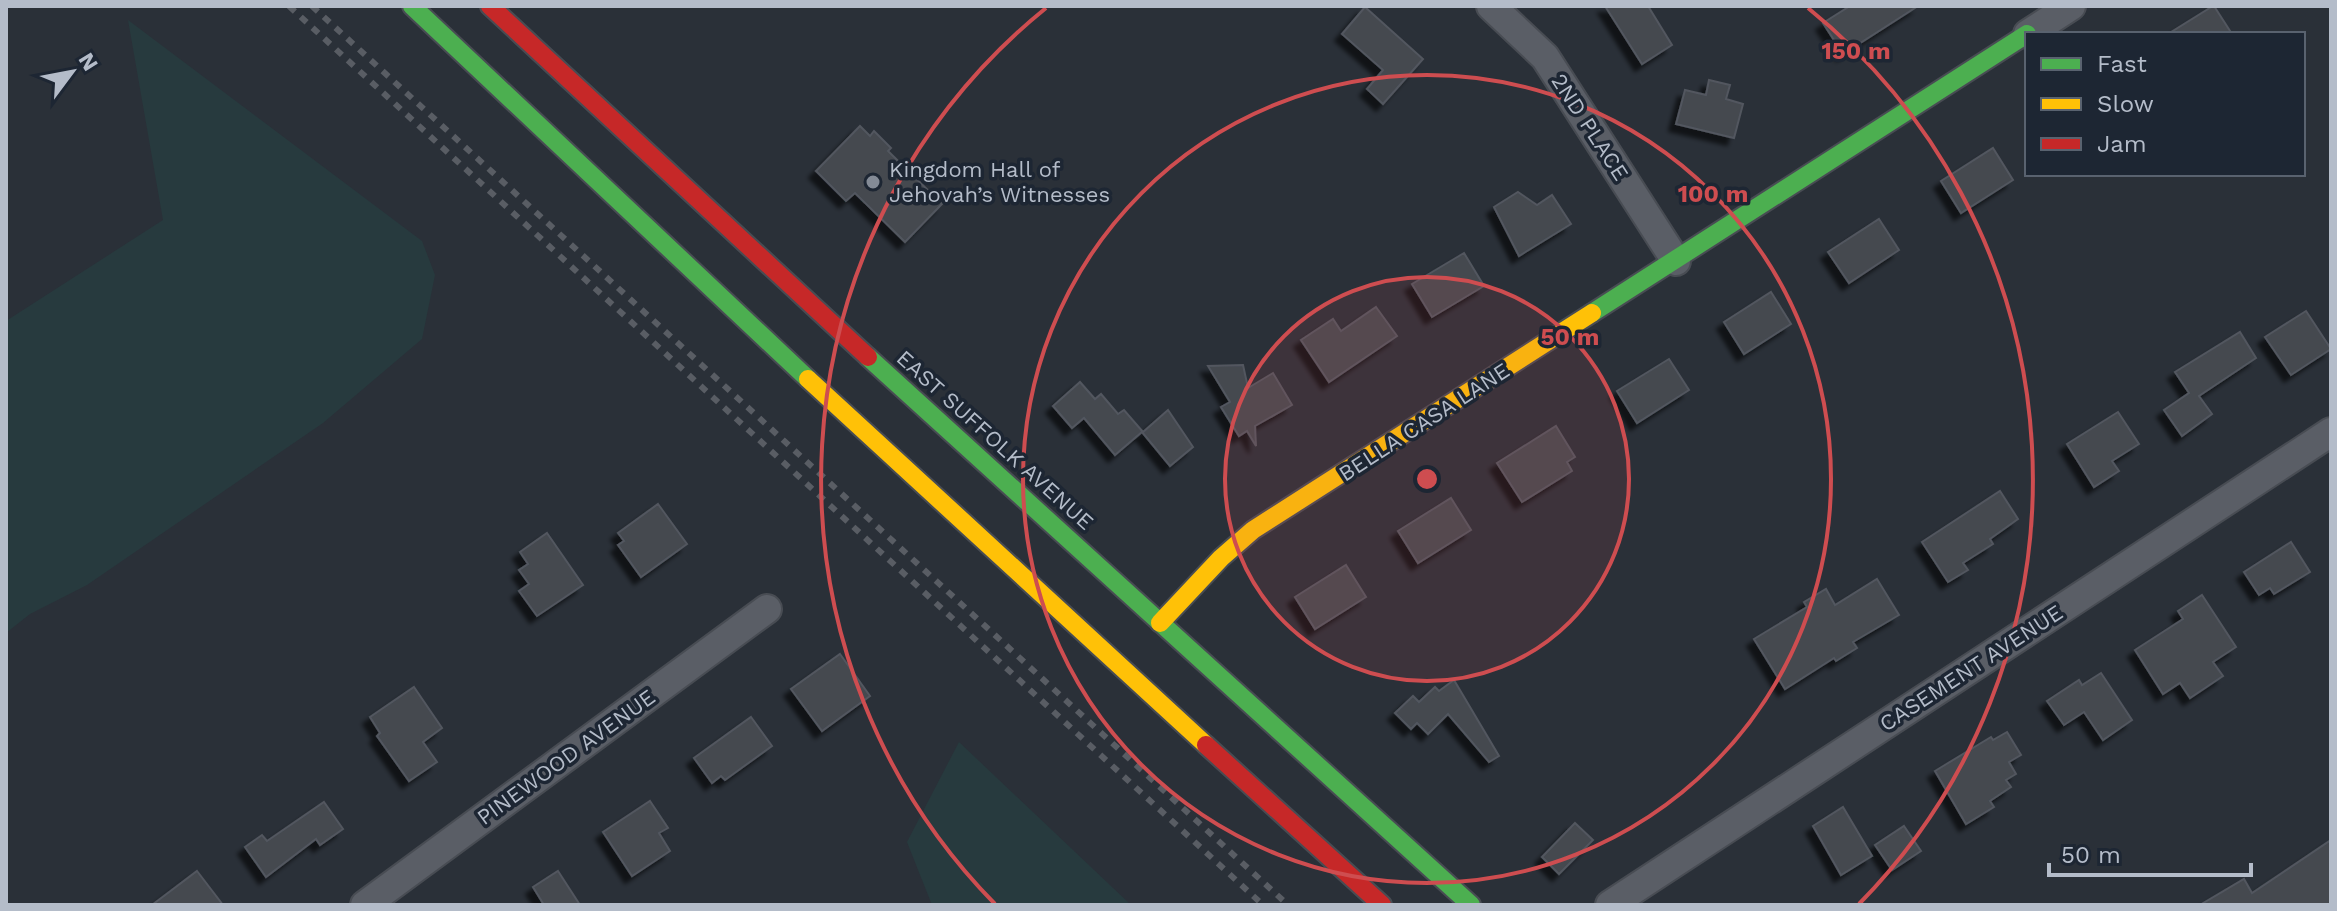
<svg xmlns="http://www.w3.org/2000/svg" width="2337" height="911" viewBox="0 0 2337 911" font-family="'Work Sans',sans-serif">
<defs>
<filter id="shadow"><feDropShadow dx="-7" dy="7" stdDeviation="2" flood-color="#0009"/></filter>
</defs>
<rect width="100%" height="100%" fill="#2a3038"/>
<g fill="#273a3e">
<polygon points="128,20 422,241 435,275 422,339 323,423 87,585 30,614 6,633 6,321 163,220"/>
<polygon points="959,742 1131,905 932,905 907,842"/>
</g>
<g fill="#444950" stroke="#52575f" stroke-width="2" filter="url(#shadow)">
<polygon points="1605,6 1648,6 1672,45 1642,64"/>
<polygon points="1850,6 1918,6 1843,54 1823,23"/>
<polygon points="2214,6 2232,34 2168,34 2213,6"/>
<polygon points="1365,7 1423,59 1383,104 1367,89 1383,70 1342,34"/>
<polygon points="1709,80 1730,85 1726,99 1743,104 1734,138 1676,124 1685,90 1706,95"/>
<polygon points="860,126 870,136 874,131 891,148 888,151 942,204 905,242 855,193 846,201 816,171"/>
<polygon points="1993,148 2013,180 1961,213 1941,181"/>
<polygon points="1518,192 1537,205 1552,195 1571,224 1519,256 1494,207"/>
<polygon points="1879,219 1899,250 1849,283 1828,252"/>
<polygon points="1464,253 1484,286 1432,317 1412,284"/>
<polygon points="1771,292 1791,324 1744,354 1724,322"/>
<polygon points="1376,307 1397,336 1329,382 1301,340 1333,319 1341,331"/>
<polygon points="2306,311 2331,349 2291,375 2265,337"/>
<polygon points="2240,332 2256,358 2199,396 2212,414 2182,436 2164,410 2189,393 2175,372"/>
<polygon points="1669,359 1689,390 1637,423 1617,391"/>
<polygon points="1243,365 1248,388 1273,373 1292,405 1255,426 1256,446 1247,431 1239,436 1221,407 1230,402 1208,366"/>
<polygon points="1080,382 1095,399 1101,394 1118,414 1124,410 1143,432 1168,410 1193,447 1170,466 1142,432 1115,455 1084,418 1072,428 1053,406"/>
<polygon points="2118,412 2139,444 2112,461 2119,471 2094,487 2067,444"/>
<polygon points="1556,426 1575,457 1567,462 1572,471 1522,502 1497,463"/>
<polygon points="2000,491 2018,519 1990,539 1993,544 1963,563 1968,570 1948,582 1922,542"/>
<polygon points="1451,498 1471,530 1418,563 1398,531"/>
<polygon points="658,504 687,544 641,577 618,545 624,541 618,533"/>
<polygon points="547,533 583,585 537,616 519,591 529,584 519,570 528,564 520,552"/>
<polygon points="2291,542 2310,572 2274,594 2270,588 2259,595 2244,572"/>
<polygon points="1346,565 1366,597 1315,629 1295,597"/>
<polygon points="1877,579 1899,615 1853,642 1857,648 1836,661 1834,658 1785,689 1754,639 1807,607 1804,602 1826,589 1835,605"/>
<polygon points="2202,595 2236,647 2213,662 2223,676 2190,698 2180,683 2163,694 2135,650 2183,619 2178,611"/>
<polygon points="840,654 870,696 822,731 791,689"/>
<polygon points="2101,673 2132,720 2103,740 2084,712 2064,725 2047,701 2079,680 2082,685"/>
<polygon points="1454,680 1499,756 1489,762 1448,714 1428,734 1417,723 1411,729 1395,713 1413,696 1419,702 1435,687 1439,691"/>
<polygon points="414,687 442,728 423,742 437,762 409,781 377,736 380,733 370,717"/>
<polygon points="751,717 772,746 725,780 721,776 712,783 694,758"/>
<polygon points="2007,732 2021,755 2009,762 2016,774 2006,780 2011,787 1990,801 1994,807 1966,824 1935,771 1991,737 1993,740"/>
<polygon points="650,801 668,828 659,833 670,851 632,876 603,832"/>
<polygon points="324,802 343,829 320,845 316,839 266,877 245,847 262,835 267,841"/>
<polygon points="1843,807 1872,856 1841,875 1813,826"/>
<polygon points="1575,823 1593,840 1559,874 1542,857"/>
<polygon points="1904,826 1921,851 1892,870 1875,845"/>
<polygon points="2331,840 2331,905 2200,905 2244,879 2252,893"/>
<polygon points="197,871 223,905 152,905"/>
<polygon points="558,871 580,905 544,905 533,887"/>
</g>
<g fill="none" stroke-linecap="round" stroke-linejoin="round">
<g stroke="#484c53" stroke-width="32">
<g id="street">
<polyline points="1491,6 1545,57 1676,261"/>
<polyline points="2028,34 2071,6"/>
<polyline points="365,905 767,609"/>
<polyline points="1610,905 2331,432"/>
</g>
</g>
<g stroke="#484c53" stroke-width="22">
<g id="fast">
<polyline points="412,6 808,379"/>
<polyline points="1592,313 2027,34"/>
<polyline points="868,357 1471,905"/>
</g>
</g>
<g stroke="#484c53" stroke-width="22">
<g id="slow">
<polyline points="808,379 1206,745"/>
<polyline points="1160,623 1221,558 1253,530 1592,313"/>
</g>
</g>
<g stroke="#484c53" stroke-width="22">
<g id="jam">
<polyline points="490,6 868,357"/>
<polyline points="1206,745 1382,905"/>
</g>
</g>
<use href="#street" stroke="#5a5e66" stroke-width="28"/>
<use href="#fast" stroke="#4caf50" stroke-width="18"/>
<use href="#slow" stroke="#ffc107" stroke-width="18"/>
<use href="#jam" stroke="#c62828" stroke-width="18"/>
<g stroke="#595d64" stroke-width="6" stroke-dasharray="8 8" stroke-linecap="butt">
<polyline points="289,6 1263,905"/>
<polyline points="312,6 1288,905"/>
</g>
</g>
<circle cx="1427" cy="479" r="202" fill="#ce4d50" fill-opacity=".12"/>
<g fill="none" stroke="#ce4d50" stroke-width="4">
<circle cx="1427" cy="479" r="202"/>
<circle cx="1427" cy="479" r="404"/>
<path d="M995 904A606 606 0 0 1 1046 8M1808 8A606 606 0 0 1 1859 904"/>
</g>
<circle fill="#848b96" stroke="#1d2633" stroke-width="3" cx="873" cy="182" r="8"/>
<g text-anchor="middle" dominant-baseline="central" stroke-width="7" stroke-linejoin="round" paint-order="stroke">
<g font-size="22" fill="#b4bcc9" stroke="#1d2633">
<text transform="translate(1590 127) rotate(57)">2ND PLACE</text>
<text transform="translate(1424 422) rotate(-33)">BELLA CASA LANE</text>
<text transform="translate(995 440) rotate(42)">EAST SUFFOLK AVENUE</text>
<text transform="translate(1971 668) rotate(-33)">CASEMENT AVENUE</text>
<text transform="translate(566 757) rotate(-36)">PINEWOOD AVENUE</text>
</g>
<g font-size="22" fill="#b4bcc9" stroke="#1d2633" text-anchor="start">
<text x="889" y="169">Kingdom Hall of<tspan x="889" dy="25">Jehovah’s Witnesses</tspan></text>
</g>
</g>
<circle cx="1427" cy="479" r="12" fill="#ce4d50" stroke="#1d2633" stroke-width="4"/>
<g font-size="24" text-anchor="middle" font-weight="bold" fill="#ce4d50" stroke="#1d2633" stroke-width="7" stroke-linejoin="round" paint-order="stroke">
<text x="1856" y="59">150 m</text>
<text x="1713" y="202">100 m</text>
<text x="1570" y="345">50 m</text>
</g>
<rect width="2337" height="911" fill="none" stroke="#b4bcc9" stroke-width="16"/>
<rect x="2025" y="32" width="280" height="144" fill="#1d2633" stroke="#59626f" stroke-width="2"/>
<rect x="2041" y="58" width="40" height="12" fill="#4caf50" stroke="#59626f" stroke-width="2"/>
<text x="2097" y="72" font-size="24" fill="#b4bcc9">Fast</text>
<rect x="2041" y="98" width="40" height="12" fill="#ffc107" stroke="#59626f" stroke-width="2"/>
<text x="2097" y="112" font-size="24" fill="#b4bcc9">Slow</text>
<rect x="2041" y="138" width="40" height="12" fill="#c62828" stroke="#59626f" stroke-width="2"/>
<text x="2097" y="152" font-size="24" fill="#b4bcc9">Jam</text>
<g transform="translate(72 72) rotate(58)" stroke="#1d2633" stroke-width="6" paint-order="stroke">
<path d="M0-6L14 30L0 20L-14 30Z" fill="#b4bcc9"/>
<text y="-12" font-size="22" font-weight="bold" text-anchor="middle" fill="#b4bcc9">N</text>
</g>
<path d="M2049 863v12h202v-12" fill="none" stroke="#b4bcc9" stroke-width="4"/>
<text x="2061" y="863" font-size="24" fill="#b4bcc9" stroke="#1d2633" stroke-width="6" paint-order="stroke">50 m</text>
</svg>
